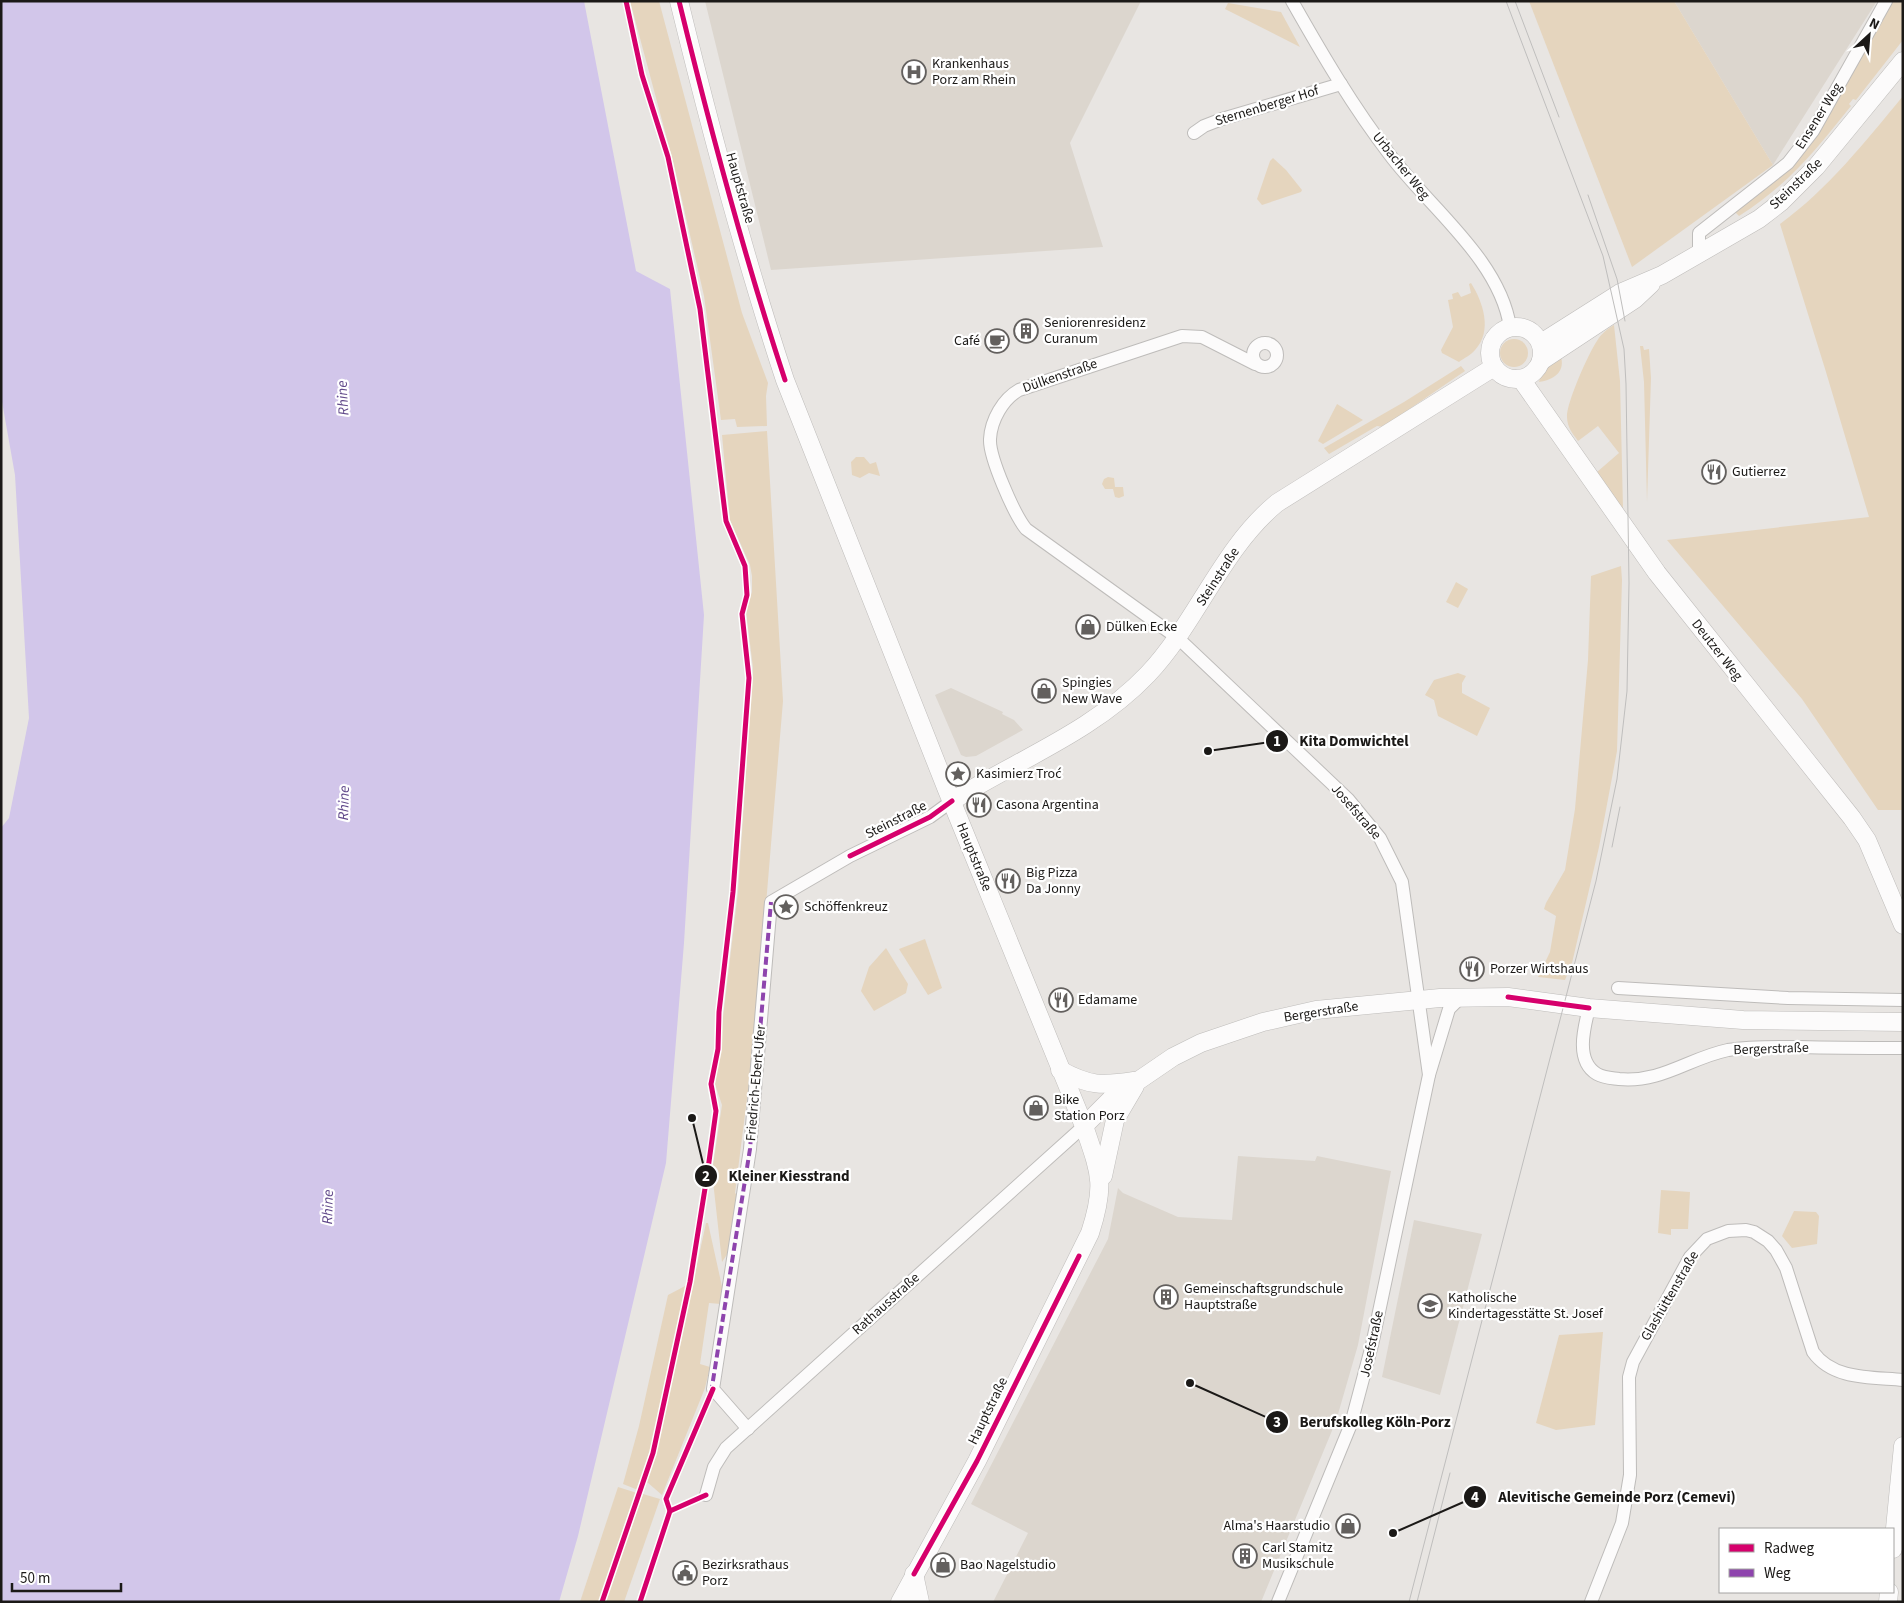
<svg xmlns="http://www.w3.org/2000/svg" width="1904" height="1603" viewBox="0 0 1904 1603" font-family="'Source Sans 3',sans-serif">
<rect width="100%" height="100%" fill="#e8e5e2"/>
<g fill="#dcd6ce">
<polygon points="705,1 1141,1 1070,143 1103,247 771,270"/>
<polygon points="1674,1 1877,1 1773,165"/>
<polygon points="951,688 1003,712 1002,714 1014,720 1023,730 976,756 966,757 961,755 935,695"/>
<polygon points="1238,1156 1315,1161 1317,1156 1391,1171 1358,1345 1336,1421 1261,1602 993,1602 1028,1533 971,1504 1108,1239 1118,1188 1123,1193 1178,1217 1232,1220"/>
<polygon points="1414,1220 1482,1234 1440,1395 1382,1377"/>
</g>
<g fill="#e5d5be">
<polygon points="630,1 659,1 742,313 768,383 766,396 767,426 737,427 735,419 721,420 704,296 674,165"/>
<polygon points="1529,1 1674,1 1773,165 1632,267"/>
<path d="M1892,1H1903V40L1856,100L1853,99L1849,104L1851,106C1814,152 1789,184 1739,216L1735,212L1784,173Z"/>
<polygon points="1228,3 1281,12 1300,47 1225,9"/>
<path d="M1903,96V810H1878L1802,699L1667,540L1869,517L1826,372L1780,224C1828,189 1865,142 1903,96Z"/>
<polygon points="1273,158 1286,170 1302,190 1301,192 1262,205 1257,199 1270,161"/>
<path d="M1471,283C1483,302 1493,331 1475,350C1471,355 1464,358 1459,362L1442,353L1441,350L1453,327L1448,300L1453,299L1452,294L1458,292L1461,297L1471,293L1469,284Z"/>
<path d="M1614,325L1620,381L1623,509L1597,472L1619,453L1598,426L1578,441C1573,434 1567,427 1567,417C1566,404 1589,352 1597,341C1601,334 1607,329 1614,325Z"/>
<circle cx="1514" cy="353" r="14"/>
<polygon points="1640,346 1643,346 1644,350 1649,349 1651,378 1647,502 1644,382"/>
<path d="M1560,354C1567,372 1553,380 1539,382L1543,368Z"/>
<polygon points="1461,366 1465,371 1383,427 1377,426 1329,454 1324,448 1404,402"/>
<polygon points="1337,404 1363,420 1323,444 1318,441"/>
<polygon points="767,431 783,701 755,1036 735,1193 739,1197 730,1250 722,1262 712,1172 722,1105 715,1084 738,892 753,668 746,611 752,592 752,576 750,565 730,520 722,435"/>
<polygon points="856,457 864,457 870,464 876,462 880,476 869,473 860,478 852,475 851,462"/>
<polygon points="1108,477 1114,478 1115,487 1123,487 1124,496 1119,498 1115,497 1113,489 1105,489 1102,484 1104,479"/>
<polygon points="1621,566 1622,580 1617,751 1599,847 1572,963 1565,980 1538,977 1550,952 1556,916 1544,909 1546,903 1565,870 1575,809 1588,660 1591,576"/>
<polygon points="1456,582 1468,589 1458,608 1446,602"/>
<polygon points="1458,673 1466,676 1462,683 1462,693 1490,708 1477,736 1438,716 1434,700 1425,695 1434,680"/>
<polygon points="925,939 942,988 928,995 899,949"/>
<polygon points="886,948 908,984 906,993 874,1011 861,991 869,967"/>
<polygon points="1661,1190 1690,1192 1688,1229 1671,1229 1671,1235 1658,1233"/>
<polygon points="1794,1211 1816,1212 1819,1216 1817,1244 1792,1248 1782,1236"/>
<polygon points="706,1223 708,1223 723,1291 721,1304 709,1303 700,1364 710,1367 705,1388 662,1495 647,1482 656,1454"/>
<polygon points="687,1285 650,1452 638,1490 623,1484 639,1426 668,1295"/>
<polygon points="1603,1332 1595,1425 1556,1430 1536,1423 1559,1335"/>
<polygon points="618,1487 637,1493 600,1602 580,1602"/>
<polygon points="643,1494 660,1499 624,1602 605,1602"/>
</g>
<polygon fill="#d2c6ea" points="1,1 584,1 636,271 670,289 704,615 684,943 666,1163 578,1536 559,1602 1,1602 1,828 9,818 29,718 15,475 1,396"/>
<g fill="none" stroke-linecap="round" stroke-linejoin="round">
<g stroke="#bebcba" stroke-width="14">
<g id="street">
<path d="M1292,1C1322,54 1353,107 1390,155C1429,207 1500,260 1510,327"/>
<polyline points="1194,133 1204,126 1222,119 1341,84"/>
<polyline points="1699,255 1699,233 1788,163 1813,131 1886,1"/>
<circle cx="1265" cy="355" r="12"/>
<path d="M1255,364L1202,337L1182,336L1019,390C1003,399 991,420 990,439C989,457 1014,514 1026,529L1179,639L1348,799L1380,838L1402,882L1429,1075"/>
<polyline points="1618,988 1788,998 1903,1000"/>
<path d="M1589,1008C1584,1028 1575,1061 1597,1074C1604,1078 1612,1078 1619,1079C1662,1083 1689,1058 1728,1050C1752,1046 1776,1047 1800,1047C1834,1048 1869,1048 1903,1048"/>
<polyline points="748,1429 713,1389 750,1149 771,902 850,856 930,817 952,801"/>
<polyline points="706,1495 714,1467 726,1448 1084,1126"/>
<polyline points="1278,1602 1351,1424 1372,1345 1429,1075 1449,1009 1460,998"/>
<path d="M1591,1602L1622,1523L1630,1475L1629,1377L1633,1362L1690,1257L1707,1239L1728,1231L1746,1230L1754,1232L1768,1241L1776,1250L1786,1268L1813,1352C1833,1380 1871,1377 1903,1380"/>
</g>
</g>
<g stroke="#bebcba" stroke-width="19">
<g id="secondary">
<path d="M679,1C710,128 744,256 785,380L947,790L1084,1126C1100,1173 1106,1184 1090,1233L977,1461L900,1602"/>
<circle cx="1516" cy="353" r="26"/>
<polyline points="1541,343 1620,293 1662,275 1759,219 1781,202 1816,167 1903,61"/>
<polyline points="1541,361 1635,299 1651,284"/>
<polyline points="1521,379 1657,573 1852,818 1867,840 1903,925"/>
<path d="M952,801C1017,760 1093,732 1148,674C1197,622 1222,548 1277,503L1494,367"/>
<path d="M1060,1070C1089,1086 1102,1086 1134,1081"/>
<polyline points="1084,1126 1110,1100 1173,1057 1201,1043 1263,1022 1316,1010 1440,998 1508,997 1589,1008 1743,1020 1903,1022"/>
<polyline points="1103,1176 1115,1120 1135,1086"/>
<polyline points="1893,1549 1903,1446"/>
<polyline points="914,1574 920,1602"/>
<polyline points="1888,1602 1889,1592"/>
</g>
</g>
<use href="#street" stroke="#fcfbfb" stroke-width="12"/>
<use href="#secondary" stroke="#fcfbfb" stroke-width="18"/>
<g stroke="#bfbebd" stroke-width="1">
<polyline points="1515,1 1559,117"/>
<polyline points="1588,195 1617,279 1625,321"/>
<polyline points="1612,847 1620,807"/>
<polyline points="1409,1602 1596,881 1617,779 1627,691 1629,583 1626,384 1624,349 1603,256 1506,1"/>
<polyline points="1417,1602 1450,1473"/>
</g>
<polyline stroke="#8e44ad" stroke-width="4" stroke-dasharray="8 4" stroke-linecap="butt" points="711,1393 750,1149 771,902"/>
<g stroke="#fff" stroke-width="8">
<g id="cycleway">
<path d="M679,1C710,128 744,256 785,380"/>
<polyline points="850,856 930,817 952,801"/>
<polyline points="1508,997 1589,1008"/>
<polyline points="670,1511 666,1499 713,1389"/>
<polyline points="914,1574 977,1461 1079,1256"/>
<polyline points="602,1602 653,1453 690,1282 707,1176 716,1111 711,1084 718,1049 719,1012 733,892 749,678 742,614 747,595 745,566 726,521 700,309 668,157 642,75 626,1"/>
<polyline points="640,1602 670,1511 706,1495"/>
</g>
</g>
<use href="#cycleway" stroke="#d6006c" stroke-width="5"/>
</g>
<defs>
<g id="hospital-ring" transform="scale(1.25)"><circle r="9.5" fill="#fff" stroke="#63605e" stroke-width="1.5"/><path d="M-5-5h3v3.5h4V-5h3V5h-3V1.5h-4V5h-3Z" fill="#63605e"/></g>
<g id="building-ring" transform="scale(1.25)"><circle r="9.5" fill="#fff" stroke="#63605e" stroke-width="1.5"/><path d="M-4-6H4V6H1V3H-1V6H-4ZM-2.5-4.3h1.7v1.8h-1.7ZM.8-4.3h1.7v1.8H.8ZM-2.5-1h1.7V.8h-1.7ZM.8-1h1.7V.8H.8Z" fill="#63605e"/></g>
<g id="cafe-ring" transform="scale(1.25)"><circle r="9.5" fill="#fff" stroke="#63605e" stroke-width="1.5"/><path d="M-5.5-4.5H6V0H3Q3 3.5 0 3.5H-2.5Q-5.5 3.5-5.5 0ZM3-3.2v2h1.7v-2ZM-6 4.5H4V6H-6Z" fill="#63605e"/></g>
<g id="restaurant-ring" transform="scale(1.25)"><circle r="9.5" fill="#fff" stroke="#63605e" stroke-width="1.5"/><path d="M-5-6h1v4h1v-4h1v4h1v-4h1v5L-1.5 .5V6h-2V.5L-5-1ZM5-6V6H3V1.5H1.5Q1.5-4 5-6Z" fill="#63605e"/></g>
<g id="shop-ring" transform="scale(1.25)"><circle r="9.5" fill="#fff" stroke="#63605e" stroke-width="1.5"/><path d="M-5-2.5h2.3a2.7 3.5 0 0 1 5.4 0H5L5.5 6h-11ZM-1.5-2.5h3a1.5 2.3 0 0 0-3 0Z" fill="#63605e"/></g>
<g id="sight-ring" transform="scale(1.25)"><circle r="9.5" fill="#fff" stroke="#63605e" stroke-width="1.5"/><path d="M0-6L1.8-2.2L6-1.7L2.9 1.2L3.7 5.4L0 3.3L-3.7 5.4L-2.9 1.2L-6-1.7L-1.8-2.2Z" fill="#63605e"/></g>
<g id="school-ring" transform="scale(1.25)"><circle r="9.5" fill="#fff" stroke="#63605e" stroke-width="1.5"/><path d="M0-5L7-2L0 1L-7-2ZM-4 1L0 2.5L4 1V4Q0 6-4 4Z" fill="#63605e"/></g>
<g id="civic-ring" transform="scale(1.25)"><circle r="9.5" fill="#fff" stroke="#63605e" stroke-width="1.5"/><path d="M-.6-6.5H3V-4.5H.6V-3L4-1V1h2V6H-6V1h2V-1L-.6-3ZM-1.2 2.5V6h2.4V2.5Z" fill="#63605e"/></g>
</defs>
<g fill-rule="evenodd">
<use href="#hospital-ring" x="914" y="72"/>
<use href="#building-ring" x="1026" y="331"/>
<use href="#cafe-ring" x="997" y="341"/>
<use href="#restaurant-ring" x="1714" y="472"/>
<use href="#shop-ring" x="1088" y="627"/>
<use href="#shop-ring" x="1044" y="691"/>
<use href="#sight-ring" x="958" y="774"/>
<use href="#restaurant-ring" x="979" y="805"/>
<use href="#restaurant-ring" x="1008" y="881"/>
<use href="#sight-ring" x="786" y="907"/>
<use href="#restaurant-ring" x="1472" y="969"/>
<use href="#restaurant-ring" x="1061" y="1000"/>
<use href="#shop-ring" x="1036" y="1108"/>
<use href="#building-ring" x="1166" y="1297"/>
<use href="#school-ring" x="1430" y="1306"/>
<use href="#shop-ring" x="1348" y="1526"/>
<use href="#building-ring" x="1245" y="1556"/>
<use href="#shop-ring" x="943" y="1565"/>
<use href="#civic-ring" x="685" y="1573"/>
</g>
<g text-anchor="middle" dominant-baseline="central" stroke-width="4.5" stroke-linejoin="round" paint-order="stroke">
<g font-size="14" fill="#1b1917" stroke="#fff" text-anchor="start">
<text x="932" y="64">Krankenhaus<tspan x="932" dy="16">Porz am Rhein</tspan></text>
<text x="1044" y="323">Seniorenresidenz<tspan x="1044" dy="16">Curanum</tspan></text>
<text x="980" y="341" text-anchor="end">Café</text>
<text x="1732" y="472">Gutierrez</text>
<text x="1106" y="627">Dülken Ecke</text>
<text x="1062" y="683">Spingies<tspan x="1062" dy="16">New Wave</tspan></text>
<text x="976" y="774">Kasimierz Troć</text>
<text x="996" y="805">Casona Argentina</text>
<text x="1026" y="873">Big Pizza<tspan x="1026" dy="16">Da Jonny</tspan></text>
<text x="804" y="907">Schöffenkreuz</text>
<text x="1490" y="969">Porzer Wirtshaus</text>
<text x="1078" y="1000">Edamame</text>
<text x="1054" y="1100">Bike<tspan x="1054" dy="16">Station Porz</tspan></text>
<text x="1184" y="1289">Gemeinschaftsgrundschule<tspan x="1184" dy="16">Hauptstraße</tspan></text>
<text x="1448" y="1298">Katholische<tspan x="1448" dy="16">Kindertagesstätte St. Josef</tspan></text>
<text x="1330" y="1526" text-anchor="end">Alma's Haarstudio</text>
<text x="1262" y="1548">Carl Stamitz<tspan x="1262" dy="16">Musikschule</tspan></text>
<text x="702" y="1565">Bezirksrathaus<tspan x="702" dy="16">Porz</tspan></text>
<text x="960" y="1565">Bao Nagelstudio</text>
</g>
<g font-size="14" fill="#1b1917" stroke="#fff">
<text transform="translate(1267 106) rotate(-17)">Sternenberger Hof</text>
<text transform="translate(1819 116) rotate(-58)">Ensener Weg</text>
<text transform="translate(1401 166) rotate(51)">Urbacher Weg</text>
<text transform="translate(1796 184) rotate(-44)">Steinstraße</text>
<text transform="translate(740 188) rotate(74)">Hauptstraße</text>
<text transform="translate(1060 376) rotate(-19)">Dülkenstraße</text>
<text transform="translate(1218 577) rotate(-57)">Steinstraße</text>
<text transform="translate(1717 650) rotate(52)">Deutzer Weg</text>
<text transform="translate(1356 812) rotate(49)">Josefstraße</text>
<text transform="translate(896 820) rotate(-27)">Steinstraße</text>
<text transform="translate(974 857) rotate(68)">Hauptstraße</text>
<text transform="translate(1321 1012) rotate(-9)">Bergerstraße</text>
<text transform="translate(1771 1049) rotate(-2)">Bergerstraße</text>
<text transform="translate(756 1083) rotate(-85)">Friedrich-Ebert-Ufer</text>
<text transform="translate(1670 1296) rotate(-60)">Glashüttenstraße</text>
<text transform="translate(886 1304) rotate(-42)">Rathausstraße</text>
<text transform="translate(1372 1344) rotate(-78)">Josefstraße</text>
<text transform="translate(988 1411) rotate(-64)">Hauptstraße</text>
</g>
<g font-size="15" font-style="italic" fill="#61498a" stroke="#fff">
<text transform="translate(343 398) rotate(-93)">Rhine</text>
<text transform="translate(344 803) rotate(-88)">Rhine</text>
<text transform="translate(328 1207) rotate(-88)">Rhine</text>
</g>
</g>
<path fill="none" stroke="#1b1917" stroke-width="2" d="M1208 751L1277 741M692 1118L706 1176M1190 1383L1277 1422M1393 1533L1475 1497"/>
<g fill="#1b1917" stroke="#fff" stroke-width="2">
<circle cx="1208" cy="751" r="5"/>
<circle cx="692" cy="1118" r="5"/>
<circle cx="1190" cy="1383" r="5"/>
<circle cx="1393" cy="1533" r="5"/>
<circle cx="1277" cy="741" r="12"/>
<circle cx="706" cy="1176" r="12"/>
<circle cx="1277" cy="1422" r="12"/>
<circle cx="1475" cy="1497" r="12"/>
</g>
<g font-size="15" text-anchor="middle" font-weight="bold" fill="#fff">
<text x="1277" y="746">1</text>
<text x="706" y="1181">2</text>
<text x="1277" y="1427">3</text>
<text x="1475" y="1502">4</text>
</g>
<g font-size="15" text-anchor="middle" font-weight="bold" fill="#1b1917" stroke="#fff" stroke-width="4.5" stroke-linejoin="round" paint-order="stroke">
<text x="1354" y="746">Kita Domwichtel</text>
<text x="789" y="1181">Kleiner Kiesstrand</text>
<text x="1375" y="1427">Berufskolleg Köln-Porz</text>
<text x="1617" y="1502">Alevitische Gemeinde Porz (Cemevi)</text>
</g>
<rect width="1904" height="1603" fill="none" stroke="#1b1917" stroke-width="5"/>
<rect x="1719" y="1528" width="175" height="65" fill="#ffffff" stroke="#a4a3a2"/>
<rect x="1729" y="1544" width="25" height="8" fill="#d6006c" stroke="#a4a3a2"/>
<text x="1764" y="1553" font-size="15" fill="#1b1917">Radweg</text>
<rect x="1729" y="1569" width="25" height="8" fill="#8e44ad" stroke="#a4a3a2"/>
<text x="1764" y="1578" font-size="15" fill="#1b1917">Weg</text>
<g transform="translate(1869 35) rotate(26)" stroke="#ffffff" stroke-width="4" paint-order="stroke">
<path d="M0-4L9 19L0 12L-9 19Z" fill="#1b1917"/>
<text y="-8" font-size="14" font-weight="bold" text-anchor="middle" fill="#1b1917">N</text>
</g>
<path d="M12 1583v8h109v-8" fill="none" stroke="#1b1917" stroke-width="2.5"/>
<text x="20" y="1583" font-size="15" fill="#1b1917" stroke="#ffffff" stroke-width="4" paint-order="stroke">50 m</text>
</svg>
